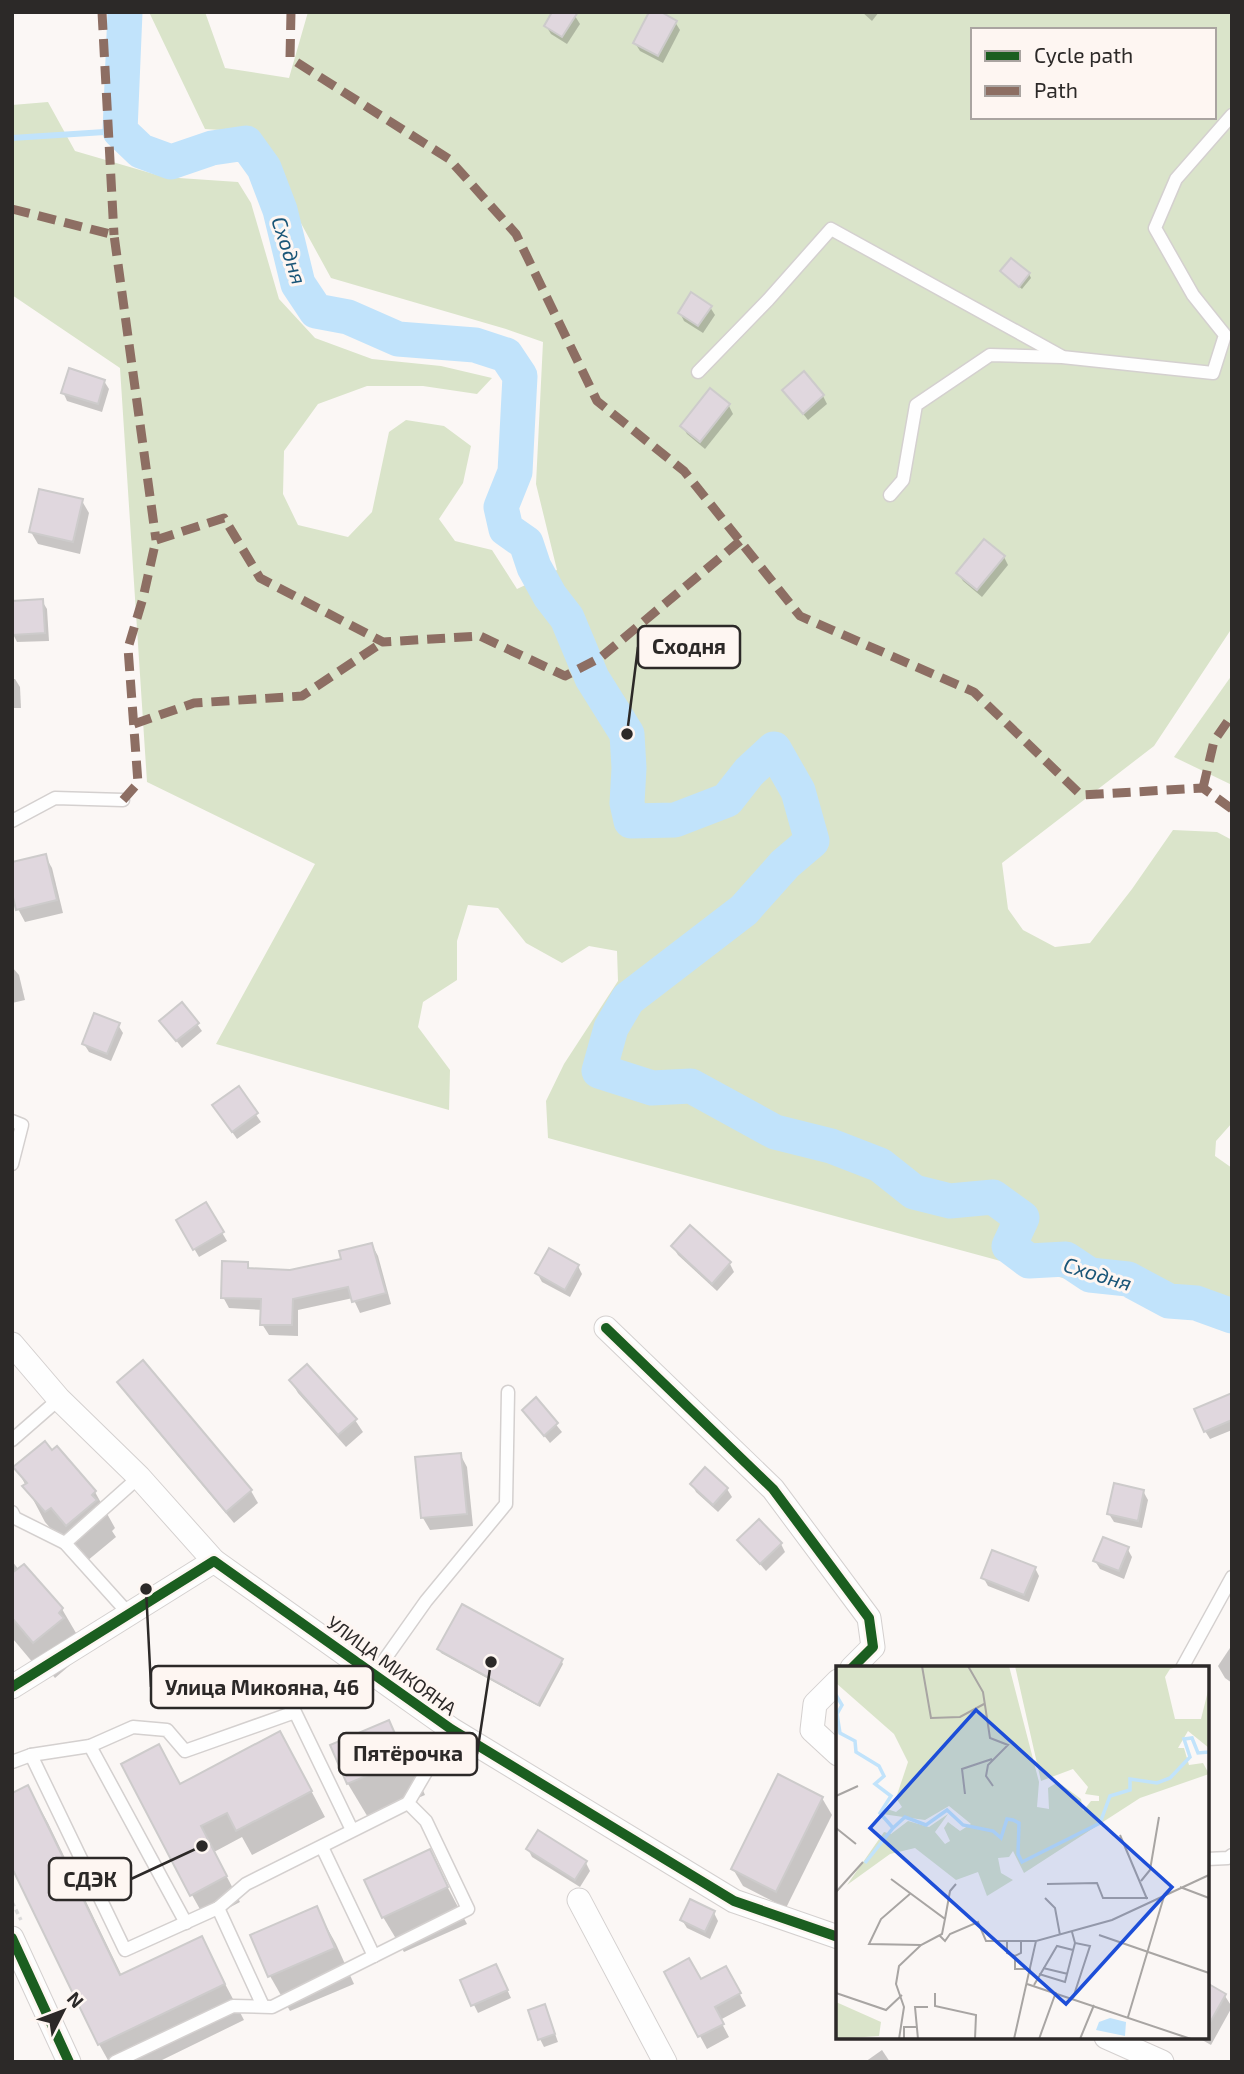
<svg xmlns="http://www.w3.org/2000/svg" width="1244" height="2074" viewBox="0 0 1244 2074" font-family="'Exo 2',sans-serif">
<rect width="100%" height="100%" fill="#fbf7f5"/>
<g fill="#dae4ca" fill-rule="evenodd">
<path d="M149,12H205L225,68L289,78L308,12H1232V628L1154,746L1002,863L1008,909L1023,930L1055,947L1090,943L1132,889L1173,830L1217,832L1232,840V1123L1216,1141L1215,1156L1232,1168V1324L548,1138L546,1101L564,1064L618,981L617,951L589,946L562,963L526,943L498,908L468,905L457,941V980L423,1002L418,1027L450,1070L449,1110L216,1044L315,864L147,782L120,368L12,295V105L48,102L75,151L164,177L238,182L251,203L279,299L315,338L372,359L441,366L492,378L477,394L423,386H367L318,404L284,451L283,494L298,525L348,537L372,512L389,432L406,420L444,426L471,446L463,483L439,519L455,541L492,550L517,589L557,570L536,484L543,342L506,329L331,278L251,132L205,129ZM973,30H1214V117H973Z"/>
<polygon points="1232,675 1232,785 1174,757"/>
</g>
<g fill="#0003">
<polygon points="862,12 879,12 872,21"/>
<polygon points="575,16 580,24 567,44 551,34 546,26"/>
<polygon points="675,22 680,30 663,63 640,51 635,43"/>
<polygon points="1002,272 1029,274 1031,278 1022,289"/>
<polygon points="710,307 715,315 703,333 684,321 680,313"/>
<polygon points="104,381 109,389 102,412 67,401 63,392"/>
<polygon points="784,390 823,396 827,404 808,420"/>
<polygon points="729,406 733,414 705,449 687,434 682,426"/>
<polygon points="82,501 89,513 80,554 38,544 31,532"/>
<polygon points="1004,557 1008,565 982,597 963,581 958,573"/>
<polygon points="42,601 47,609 49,641 17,642 13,634"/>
<polygon points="12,679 15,679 20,687 21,708 12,708"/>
<polygon points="45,856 52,868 63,913 25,922 18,909"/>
<polygon points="12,967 19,975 25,1000 12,1003"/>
<polygon points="162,1022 197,1024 202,1031 182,1048"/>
<polygon points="118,1025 123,1033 111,1061 89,1052 84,1044"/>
<polygon points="238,1088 261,1122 237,1139 219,1113"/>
<polygon points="205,1204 227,1241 199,1257 178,1221"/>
<polygon points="372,1245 378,1256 391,1304 360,1313 353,1298 298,1310 298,1336 269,1335 262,1324 263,1310 229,1308 223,1297 247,1264 251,1270 290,1271 343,1260"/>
<polygon points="673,1247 730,1264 734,1272 717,1291 678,1255"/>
<polygon points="578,1266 582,1274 570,1297 542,1282 537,1273"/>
<polygon points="291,1381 355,1420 363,1432 346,1447 298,1393"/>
<polygon points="120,1382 251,1491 258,1503 234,1523 127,1395"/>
<polygon points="1232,1396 1232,1430 1210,1439 1205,1431"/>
<polygon points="536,1400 562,1432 550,1443 524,1410"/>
<polygon points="460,1454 467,1467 473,1526 430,1530 423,1518"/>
<polygon points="16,1467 95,1492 115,1528 112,1531 116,1537 87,1561 67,1547 45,1522"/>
<polygon points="705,1469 727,1489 732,1497 718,1512 696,1492 692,1484"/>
<polygon points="1143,1491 1148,1500 1142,1528 1114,1522 1109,1514"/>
<polygon points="740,1541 781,1544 785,1552 766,1571"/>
<polygon points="1127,1548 1132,1557 1124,1579 1100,1569 1095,1561"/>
<polygon points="12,1561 19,1570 24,1566 62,1609 83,1645 83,1654 55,1678 40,1660 34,1664 13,1639"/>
<polygon points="1035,1568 1039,1576 1029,1602 988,1586 983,1577"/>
<polygon points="1232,1645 1232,1683 1225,1678 1218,1666"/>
<polygon points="439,1649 561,1660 563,1664 540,1707 441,1653"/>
<polygon points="388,1722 409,1758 425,1795 369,1819 348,1784 332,1746"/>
<polygon points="294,1758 325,1817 252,1855 242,1837 214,1852 240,1902 206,1920 192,1895 180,1786"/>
<polygon points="28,1787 48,1823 122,1976 201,1938 244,2020 158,2062 109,2062 99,2044"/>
<polygon points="822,1798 832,1815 786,1908 743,1886 733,1869"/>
<polygon points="528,1849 586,1863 590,1871 580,1887 532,1857"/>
<polygon points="429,1852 467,1924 404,1952 383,1917"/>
<polygon points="316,1908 336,1944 354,1984 290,2011 270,1976"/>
<polygon points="714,1913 718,1921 710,1939 687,1928 682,1920"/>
<polygon points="666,1973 700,1981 733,1981 746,2006 720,2020 729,2037 707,2049"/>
<polygon points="500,1974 511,1998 478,2013 462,1981"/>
<polygon points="1207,1985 1225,1996 1232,2007 1211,2045 1197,2037 1207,2037"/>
<polygon points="548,2014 558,2042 544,2047 540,2039"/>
<polygon points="882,2050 890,2062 865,2062"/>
</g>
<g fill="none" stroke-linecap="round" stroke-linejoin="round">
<polyline stroke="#c1e3fb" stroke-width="6" points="12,138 120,131"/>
<polyline stroke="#c1e3fb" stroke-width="35" points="125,12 120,131 141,151 171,162 212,148 246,143 264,168 280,210 298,284 316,311 348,317 398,339 475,345 506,355 520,376 515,472 501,507 506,529 526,543 534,567 550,596 567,618 592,678 627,734 629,768 627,803 631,821 675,820 727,800 749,772 774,749 798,791 812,841 785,864 744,910 628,999 611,1028 599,1071 652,1088 691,1086 775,1132 831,1146 880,1165 914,1192 950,1201 993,1197 1022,1218 1009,1246 1029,1261 1066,1259 1090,1275 1128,1279 1169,1301 1196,1303 1232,1316"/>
</g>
<g fill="#e0d7de" stroke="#cdcbcb" stroke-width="2">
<polygon points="552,12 578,12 562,37 544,26"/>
<polygon points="649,12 661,12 677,21 658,56 633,43"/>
<polygon points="1011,258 1030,273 1019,287 1000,271"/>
<polygon points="691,292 712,306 698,326 678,313"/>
<polygon points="69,368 105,380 98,404 61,393"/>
<polygon points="804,371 824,395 803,414 782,390"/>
<polygon points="710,388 730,404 700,442 680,426"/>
<polygon points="39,489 83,499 73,542 29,532"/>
<polygon points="984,539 1005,556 977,590 956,573"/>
<polygon points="43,599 45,633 12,635 12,601"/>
<polygon points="46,854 57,900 16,910 12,893 12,862"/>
<polygon points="182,1002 199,1023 176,1041 159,1021"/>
<polygon points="94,1013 120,1023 107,1054 82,1044"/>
<polygon points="239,1086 258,1113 232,1132 212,1105"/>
<polygon points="206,1202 224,1232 193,1250 176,1220"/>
<polygon points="690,1225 731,1262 712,1284 671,1246"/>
<polygon points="372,1243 386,1293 352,1302 348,1287 293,1299 292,1325 260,1325 261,1299 221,1298 222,1261 248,1262 248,1268 290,1270 341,1259 339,1251"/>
<polygon points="549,1248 579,1265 565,1290 535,1273"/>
<polygon points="143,1360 252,1490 226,1512 117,1382"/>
<polygon points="307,1364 357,1419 338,1435 289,1380"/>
<polygon points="1232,1393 1232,1420 1204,1432 1194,1409"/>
<polygon points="536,1397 558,1423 544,1436 522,1410"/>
<polygon points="45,1441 52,1450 57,1446 96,1491 92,1495 97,1500 66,1526 51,1508 45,1512 22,1486 27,1483 13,1467"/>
<polygon points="461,1453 467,1514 421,1518 415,1457"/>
<polygon points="705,1467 728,1488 713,1505 690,1484"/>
<polygon points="1114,1483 1144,1490 1138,1521 1107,1514"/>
<polygon points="759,1519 782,1543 760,1564 737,1540"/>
<polygon points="1103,1537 1129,1547 1119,1571 1093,1561"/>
<polygon points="992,1550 1036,1567 1024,1595 981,1578"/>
<polygon points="24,1564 63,1608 59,1613 64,1618 33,1643 12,1618 12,1573"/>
<polygon points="462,1604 563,1659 538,1705 437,1649"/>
<polygon points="389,1720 406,1759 347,1784 330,1745"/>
<polygon points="280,1731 312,1791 236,1831 227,1813 201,1826 227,1876 190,1896 121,1764 159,1744 180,1784"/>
<polygon points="778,1774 823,1797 776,1892 731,1869"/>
<polygon points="28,1785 120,1975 202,1936 225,1984 98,2045 12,1868 12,1793"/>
<polygon points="538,1830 587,1861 575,1880 526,1849"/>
<polygon points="430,1849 448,1887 382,1918 364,1880"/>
<polygon points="690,1899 715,1911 705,1932 680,1920"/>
<polygon points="317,1906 335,1948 268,1977 250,1935"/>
<polygon points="689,1958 701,1979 726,1966 741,1993 715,2007 724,2024 698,2037 664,1972"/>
<polygon points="496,1964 508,1990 471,2006 460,1980"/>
<polygon points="1207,1983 1226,1994 1207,2028"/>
<polygon points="545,2004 555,2034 538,2040 528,2010"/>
</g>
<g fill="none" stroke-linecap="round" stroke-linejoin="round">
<g stroke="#d4d0cf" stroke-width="15">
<g id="lane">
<polyline points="698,372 768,300 831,229 1061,356"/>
<polyline points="890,495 903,480 916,405 990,355 1062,357 1213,373 1225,335 1193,295 1155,228 1176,179 1232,115"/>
<polyline points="12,821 55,798 123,800"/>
<polyline points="12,1121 22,1125 12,1164"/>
<polyline points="12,1440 59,1399"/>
<polyline points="12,1512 15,1518 65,1543 139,1477"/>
<polyline points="65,1543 128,1613"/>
<polyline points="1182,1668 1232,1577"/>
<polyline points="375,1673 426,1601 506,1504 508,1392"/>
<polyline points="90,1746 186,1923"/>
<polyline points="31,1755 125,1950 218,1908 246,1884 408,1803"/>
<polyline points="12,1762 31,1755 90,1746 133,1727 167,1730 185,1751 295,1712 352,1830"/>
<polyline points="322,1847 374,1956"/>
<polyline points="1207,1859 1228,1858 1232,1855"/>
<polyline points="218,1908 263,2006"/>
<polyline points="115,2062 233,2006 272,2007 468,1909 426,1821 408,1803 451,1729"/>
</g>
</g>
<g stroke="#d4d0cf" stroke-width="25">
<g id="street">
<polyline points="606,1328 773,1489 869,1618 873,1647 852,1668"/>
<polyline points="12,1344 59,1399 139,1477 214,1561"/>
<polyline points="838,1681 815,1704 812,1730 838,1754"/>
<polyline points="12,1687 214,1561 451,1729 734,1901 838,1937"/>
<polyline points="579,1900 665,2062"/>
<polyline points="12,1938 69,2062"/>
<polyline points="1106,2037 1162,2062"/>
</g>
</g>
<polyline stroke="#dcdbdb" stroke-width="3.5" stroke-dasharray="5 3.5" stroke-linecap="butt" points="12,1902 21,1920"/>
<use href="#lane" stroke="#fefefe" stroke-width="12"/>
<use href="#street" stroke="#fefefe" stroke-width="23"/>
<g stroke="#8d6e63" stroke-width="9" stroke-dasharray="18 9" stroke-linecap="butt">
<polyline points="102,12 114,235"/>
<polyline points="291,12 290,58 449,159 516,234 597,401 684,471 800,616 974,692 1081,795 1203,788 1232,809"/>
<polyline points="12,209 114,235 156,540"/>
<polyline points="134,724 194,703 302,696 383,642"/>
<polyline points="1203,788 1214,741 1232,715"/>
<polyline points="123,800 138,783 128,648 143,598 156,540 224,518 260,578 383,642 480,636 565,676 600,658 740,541"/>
</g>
<g stroke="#fef6f2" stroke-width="15">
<g id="cycleway">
<polyline points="606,1328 773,1489 869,1618 873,1647 852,1668"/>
<polyline points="12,1687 214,1561 451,1729 734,1901 838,1937"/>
<polyline points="12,1938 69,2062"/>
</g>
</g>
<use href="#cycleway" stroke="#1b5e20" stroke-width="10"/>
</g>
<g text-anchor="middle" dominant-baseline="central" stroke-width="6" stroke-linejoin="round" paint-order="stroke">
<g font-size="19" fill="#2c2928" stroke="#fef6f2">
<text transform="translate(392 1665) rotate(36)">УЛИЦА МИКОЯНА</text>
</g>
<g font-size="21" font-style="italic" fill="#1a5678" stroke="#fef6f2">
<text transform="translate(290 250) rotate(72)">Сходня</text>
<text transform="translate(1098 1273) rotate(17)">Сходня</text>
</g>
</g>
<g transform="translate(836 1666)">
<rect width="373" height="373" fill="#fbf7f5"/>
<path d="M0,0H173L203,116L201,141L213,143L212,122L222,116L245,133L247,145L255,135H263V130L249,128L252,121L237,103L205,115L179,0H344L334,3L329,11L339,53H365L373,21V82L352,65L342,82H348L353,99L367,97L373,108L304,132L188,207L177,185L173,191L162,192L165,207L177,214L151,230L142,206L120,214L79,182L54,188L11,219L48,166L55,168L72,155L93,161L112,148L99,166L109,178L114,175L108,162L112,156L124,165L135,158L113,140L89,154L46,148L51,143L60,146L66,141L60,132L72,96L58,68L0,17ZM0,336L45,356L43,370L0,373Z" fill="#dae4ca"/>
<path d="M274,352L290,356L289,370L260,364L263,356Z" fill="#c1e3fb"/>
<path fill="none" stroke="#c1e3fb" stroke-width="3.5" d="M0,29L6,39L1,48L4,67L19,75L20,86L43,100L48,110L39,118L55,130L44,147L57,162L69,151L90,159L111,144L127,159L157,165L165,172L171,153L177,154L183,157L182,188L186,196L264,157L274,130L294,124V113L321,117L334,112L354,91L348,73L356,72L362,87L373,86M29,197L57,162"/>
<path fill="none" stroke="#a8a5a3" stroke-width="2" d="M86,0L95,52L124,51L148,38M132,0L147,26L154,72L172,79L152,99L150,110L157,120M129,128L126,103L156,93M0,130L22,120M0,162L20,178M284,169L311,233M55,213L109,253L106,268L85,279L63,300L60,318L68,341L63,373M305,215L314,204L323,151M211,218L261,217L267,232H312M344,221L373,232M0,226L27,196M75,227L45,253L33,278L85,279M209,232L219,242L224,269M109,253L114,225L120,218M236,266L239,277L254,280L237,332M103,269L109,275L114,268L142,256L150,275H200M263,269L373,307M171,275V287L179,290L185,287V274M179,290V303H195M207,302L232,308M203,308L229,316L239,277M191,318L355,373M198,319L221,280L237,284M0,327L50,344L66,329M99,327V340L140,349L139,373M292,351L329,227M68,372V361H80M82,373L79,341H92M178,373L200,275L276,254L373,209M203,373L220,326M244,373L258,339"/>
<path fill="#1d4ed8" fill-opacity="0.15" stroke="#1d4ed8" stroke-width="3.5" d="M140,44L336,221L230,338L34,162Z"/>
<rect width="373" height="373" fill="none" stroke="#2c2928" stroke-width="3.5"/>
</g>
<path fill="none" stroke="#2c2928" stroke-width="2.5" d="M627 734L638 647M146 1589L151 1687M491 1662L477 1754M202 1846L131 1879"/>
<g fill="#2c2928" stroke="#fef6f2" stroke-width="2.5">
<circle cx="627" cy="734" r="7"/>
<circle cx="146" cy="1589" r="7"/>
<circle cx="491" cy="1662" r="7"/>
<circle cx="202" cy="1846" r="7"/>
</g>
<g fill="#fef6f2" stroke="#2c2928" stroke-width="2.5">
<rect x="638" y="626" width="102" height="42" rx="7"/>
<rect x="151" y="1666" width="222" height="42" rx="7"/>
<rect x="339" y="1733" width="138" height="42" rx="7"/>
<rect x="49" y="1858" width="82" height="42" rx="7"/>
</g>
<g font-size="21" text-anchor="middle" font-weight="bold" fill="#2c2928">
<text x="689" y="654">Сходня</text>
<text x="262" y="1695">Улица Микояна, 46</text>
<text x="408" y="1761">Пятёрочка</text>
<text x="90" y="1887">СДЭК</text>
</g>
<rect width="1244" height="2074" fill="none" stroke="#2c2928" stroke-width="28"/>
<rect x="971" y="28" width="245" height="91" fill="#fef6f2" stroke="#aaa4a1" stroke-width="2"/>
<rect x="985" y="51" width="35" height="10" fill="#1b5e20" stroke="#aaa4a1" stroke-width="2"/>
<text x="1034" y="63" font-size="21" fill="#2c2928">Cycle path</text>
<rect x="985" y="86" width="35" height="10" fill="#8d6e63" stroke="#aaa4a1" stroke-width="2"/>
<text x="1034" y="98" font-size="21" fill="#2c2928">Path</text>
<g transform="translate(63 2011) rotate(48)" stroke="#fef6f2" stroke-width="5" paint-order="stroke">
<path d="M0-5L12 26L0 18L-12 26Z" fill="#2c2928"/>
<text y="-10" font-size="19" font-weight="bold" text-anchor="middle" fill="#2c2928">N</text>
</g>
</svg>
